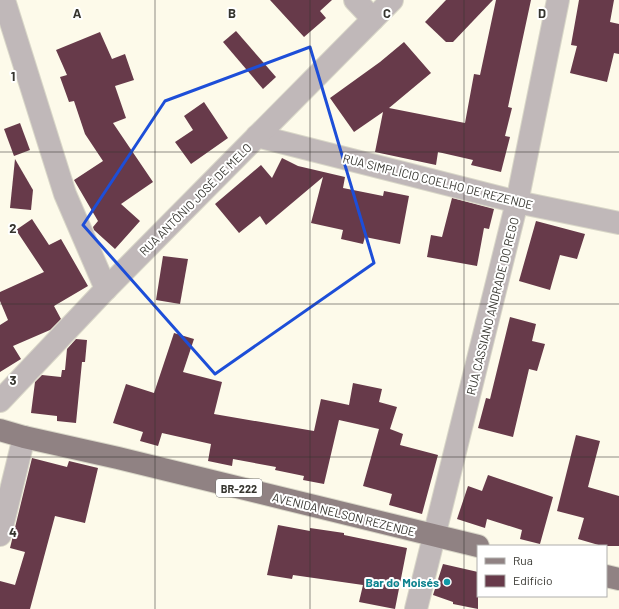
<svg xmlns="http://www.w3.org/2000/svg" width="619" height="609" viewBox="0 0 619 609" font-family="Barlow,sans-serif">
<rect width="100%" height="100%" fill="#fdfaea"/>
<g fill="#673a4a">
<polygon points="270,0 332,0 320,11 326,18 304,37"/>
<polygon points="446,0 493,0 453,42 446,42 425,22"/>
<polygon points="496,0 531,0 508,107 512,108 505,136 510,137 501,172 471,165 473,160 438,152 436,165 375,152 383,112 354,132 330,98 380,62 404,42 431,73 389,108 465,123 474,74 480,75"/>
<polygon points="579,0 614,0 610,22 619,24 619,54 614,53 607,82 570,73 577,46 571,45"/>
<polygon points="236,31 276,77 263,89 223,42"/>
<polygon points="100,32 112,59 125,54 134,80 115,86 126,118 113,123 153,182 121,204 140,221 115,249 94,230 93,227 98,221 74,180 103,161 85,134 74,101 69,102 60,77 67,75 56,50"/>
<polygon points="204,102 228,138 191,164 175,142 193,130 184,116"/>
<polygon points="20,123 30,150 14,156 4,129"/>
<polygon points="282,158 298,166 345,177 343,188 383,196 384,191 409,196 400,244 365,237 363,244 341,239 343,230 311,223 323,177 266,225 260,216 239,233 215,204 261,165 272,178"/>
<polygon points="15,159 33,190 31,210 10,208"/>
<polygon points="452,198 494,209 489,229 484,228 477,266 427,257 431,235 442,237"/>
<polygon points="32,219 49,245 61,239 88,286 54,306 61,319 50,330 13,346 21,359 0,372 0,325 8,320 0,301 0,292 44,272 16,230"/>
<polygon points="536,221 585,234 577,259 560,255 550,290 519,281"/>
<polygon points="163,256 188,259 180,304 156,300"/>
<polygon points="510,317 536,324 532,341 545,344 537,371 529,369 513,437 478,428 486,398 490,399"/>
<polygon points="174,333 194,339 183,372 222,382 214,414 314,431 321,399 349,405 353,383 382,389 379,402 397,407 390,429 403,434 400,445 438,455 422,514 389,505 392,494 363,486 379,429 339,420 324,484 303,480 304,476 275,470 276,467 233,459 232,466 208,461 211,444 162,433 158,446 140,441 143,432 113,423 126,384 154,393"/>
<polygon points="76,339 87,340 85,362 82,362 76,423 57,421 57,416 31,413 35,382 42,375 61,377 62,370 65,370 67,349"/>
<polygon points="576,435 600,441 588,487 619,496 619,546 602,546 578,539 584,518 557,511"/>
<polygon points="32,458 67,467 69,461 98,468 85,523 55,516 30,609 0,609 0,581 15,585 25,552 10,548"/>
<polygon points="488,475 553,497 540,544 520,539 522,530 487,519 485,528 457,519 468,486 482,491"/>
<polygon points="278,525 310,531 310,528 344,533 344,535 407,548 395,609 359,602 363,585 293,575 292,579 267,575"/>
<polygon points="443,564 478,572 478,609 453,604 453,602 433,595"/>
</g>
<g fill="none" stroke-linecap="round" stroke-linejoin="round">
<g stroke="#d9d7c8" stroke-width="24">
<g id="minor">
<polyline points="4,0 65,194 106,289"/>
<polyline points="355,0 373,19"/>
<polyline points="257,136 517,202 619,223"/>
<polyline points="0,401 106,289 392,0"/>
<polyline points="0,535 24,437"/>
<polyline points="416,609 517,202 558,0"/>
</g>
</g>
<g stroke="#d9d7c8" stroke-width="24">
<g id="major">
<polyline points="0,430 24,437 118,458 478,546"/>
<polyline points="606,576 619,579"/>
</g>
</g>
<use href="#minor" stroke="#c0b8b9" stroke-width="22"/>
<use href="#major" stroke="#908283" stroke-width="22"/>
</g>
<path fill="none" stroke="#1d4ed8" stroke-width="3" stroke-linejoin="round" d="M310,47L374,263L215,374L83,225L165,101Z"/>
<path fill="none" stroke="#36352f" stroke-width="1" stroke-opacity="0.55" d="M155,0V609M310,0V609M464,0V609M0,152H619M0,304H619M0,457H619"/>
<circle fill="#0f9aa8" stroke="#fff" stroke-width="1.5" cx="447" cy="582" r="4"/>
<g text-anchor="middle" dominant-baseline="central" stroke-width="4" stroke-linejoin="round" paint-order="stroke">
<rect fill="#fff" stroke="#72726d" stroke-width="1" x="216" y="479" width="46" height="18" rx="3"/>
<g font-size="11" font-weight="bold" fill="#36352f">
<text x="239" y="488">BR-222</text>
</g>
<g font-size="12" fill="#36352f" stroke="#fff">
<text transform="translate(438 181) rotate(14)">RUA SIMPLÍCIO COELHO DE REZENDE</text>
<text transform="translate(195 199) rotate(-45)">RUA ANTÔNIO JOSÉ DE MELO</text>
<text transform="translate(492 306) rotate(-76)">RUA CASSIANO ANDRADE DO REGO</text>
<text transform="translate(344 514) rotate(14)">AVENIDA NELSON REZENDE</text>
</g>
<g font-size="12" font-weight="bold" fill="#0d838f" stroke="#fff" text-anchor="end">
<text x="439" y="582">Bar do Moisés</text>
</g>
</g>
<g font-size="13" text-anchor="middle" font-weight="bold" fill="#36352f" stroke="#fff" stroke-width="4" stroke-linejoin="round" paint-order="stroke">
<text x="77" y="18">A</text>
<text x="232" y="18">B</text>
<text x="387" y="18">C</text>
<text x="542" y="18">D</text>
<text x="13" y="81">1</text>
<text x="13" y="233">2</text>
<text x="13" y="385">3</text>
<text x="13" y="537">4</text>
</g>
<rect x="477" y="545" width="130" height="52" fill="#ffffff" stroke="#afaeac"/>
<rect x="485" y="558" width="20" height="6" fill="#908283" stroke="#afaeac"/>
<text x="513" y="565" font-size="12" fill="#36352f">Rua</text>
<rect x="485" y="575" width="20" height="12" fill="#673a4a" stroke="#afaeac"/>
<text x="513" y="585" font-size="12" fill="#36352f">Edifício</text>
</svg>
